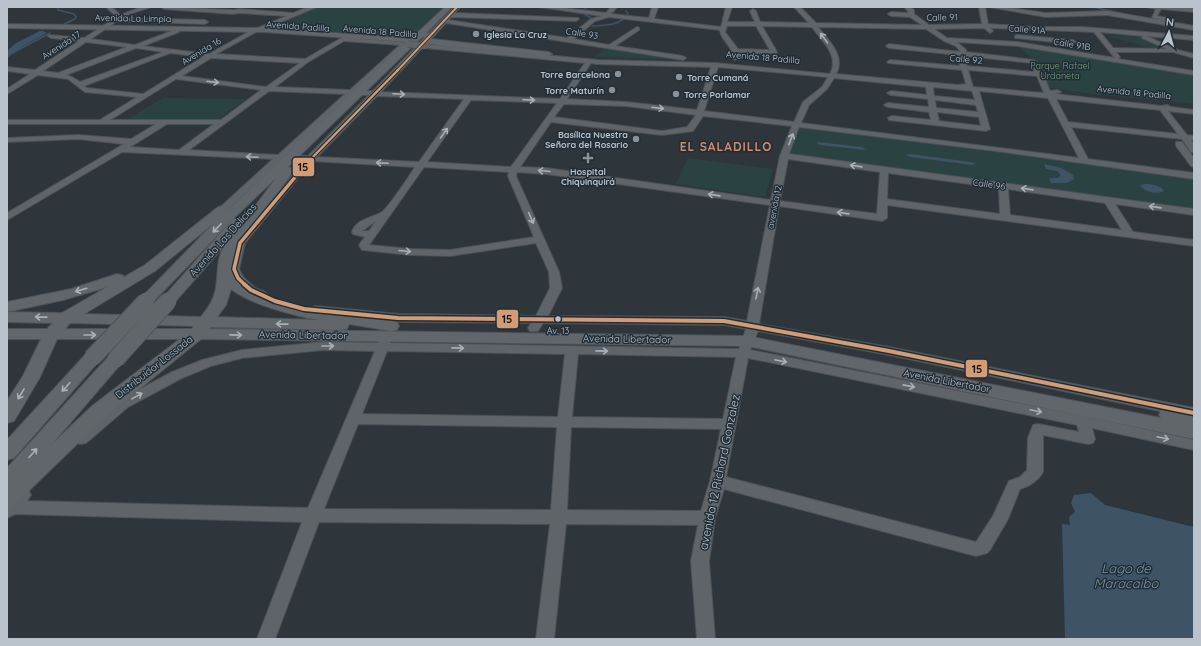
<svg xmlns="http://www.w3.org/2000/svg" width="1201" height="646" viewBox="0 0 1201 646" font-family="Quicksand,sans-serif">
<rect width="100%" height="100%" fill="#2e353b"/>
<g fill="#2b4242">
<polygon points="317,7 444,7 412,40 268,28"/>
<polygon points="1104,35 1141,37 1173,51 1152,50 1141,45"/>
<polygon points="1016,44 1194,73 1194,104 1076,92 1046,87 1035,62"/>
<polygon points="605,48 693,60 594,57"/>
<polygon points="163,98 246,99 220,118 213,120 128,119"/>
<polygon points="800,126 1194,176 1194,212 790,154"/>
<polygon points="688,158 773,169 765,197 676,184"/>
</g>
<g fill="#3e5365">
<polygon points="818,142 862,147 866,150 820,145 817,143"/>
<polygon points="910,154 971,162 976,164 972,165 910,157 906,155"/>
<polygon points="1044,164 1061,168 1073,175 1074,179 1067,183 1051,183 1049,178 1058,178 1061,175 1057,171 1046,169"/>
<path d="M1144,184C1151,184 1161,185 1164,191C1156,195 1146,192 1140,186Z"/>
<polygon points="1091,493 1105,505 1194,527 1194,639 1065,639 1062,524 1070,525 1069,517 1075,512 1071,503 1074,495"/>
</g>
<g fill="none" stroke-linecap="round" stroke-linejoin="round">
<g stroke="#3e5365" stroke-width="1.5">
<polyline points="57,7 58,10 74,14 76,17 75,19 64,24"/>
<polyline points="1093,7 1133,16"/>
<polyline points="582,12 587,7"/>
<polyline points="583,13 591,18"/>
<path d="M592,26C605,25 620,26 628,14L626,11"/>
<polyline points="7,56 50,33"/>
</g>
<polygon fill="#3e5365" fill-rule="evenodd" points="40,31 43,31 47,33 22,47 7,58 7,51 16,43"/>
<g stroke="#4c5156" stroke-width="2">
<g id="minor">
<path d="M106,7H112L120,15L142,7H151L129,14L121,18L205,20L208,22L205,24L117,21L91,39L135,45L177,29L179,30V32L143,46L209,54L250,31L287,16L240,13L233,14L164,9L161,7L233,10L240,9L293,13L309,7H317L254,33L216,54L305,59L343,37L410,43V45L407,46L358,91H373L454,7H460L454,13L578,18L579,19L576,21L451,17L448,20L567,38L591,19L602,16L539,7H555L606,13L611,7H617L611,14L649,18L652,7H658L654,19L721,27L726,7H732L727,22H755L750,11L753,9L756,11L760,22L809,23L794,7H800L816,23L922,25L910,17L891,16L888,14L891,12L908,13V11L904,7H910L914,10V14L929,25L982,24L979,7H985L988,24L1035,27H1082L1194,36V40L1146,36L1178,50L1194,54V58L1173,52H1116L1120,57L1118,59L1194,71V75L1018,46L957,42L966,50V52L1034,60L1035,61L1032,63L965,56L964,57L967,66L1034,72V67H1038L1043,74L1050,91L1057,90L1061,92L1055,94L1161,106L1167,105L1171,107L1194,110V114L1168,111L1187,135L1194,136V140H1191L1194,144V152H1191L1182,139L1071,127L1088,159L1194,173V179L996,151L799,127L789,154L1194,209V215L1115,204L1133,232L1194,240V246L887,205V218L882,221L779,206L759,324L889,347L1194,408V418L889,355L758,331L750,350L1074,414L1076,410L1081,409L1086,410L1089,417L1194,440V450L1092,428L1095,439L1093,443L1088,444L1043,435V472C1038,481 1030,486 1020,489L1008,519L990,550L987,553L976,556L724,489L715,518L709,561L715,639H697L691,561L698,525L566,524L554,639H536L550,524L319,522L275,639H257L302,522L15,514L7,518V501C14,494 18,487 29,491L31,495L27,501L308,508L375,351L323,350L242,358L211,366L182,378L128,407L86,443L81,444L76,443L74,439L76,435L118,401L172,372L202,360L242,350L323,342L378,343L381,338H389L391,341L390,343L739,349L746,329L724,325L543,323L538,331H530L528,328L531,323L398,322L311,312L309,310L311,308L315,306L398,314L536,316L550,288L549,272L536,243L450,256L411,255L362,250L359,245L365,237L353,234L352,232C356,219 372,218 382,212C388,208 410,175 415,167L312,161L245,243L239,269L243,277L255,288L265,292L267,294L265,296L261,297L247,292L232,278L229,269L235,243L304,161L282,160L222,215L219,216L214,213L216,211L273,159L122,152L7,220V213L124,144L78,139L7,142V138L78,135L131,139L156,124H7V120H100L137,97L85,92L68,79L38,75L7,94V89L30,74L7,71V67L35,70L79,41L51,38L48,36L49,35L84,38L117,17ZM609,17L720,30C721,42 733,44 732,58L735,60L738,58V53H776L777,52L762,26L812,27C822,41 840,56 830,74L715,63L598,60L426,44L446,23L683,60L686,58L683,56L615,46L639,30V28L637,27L609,45L574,39L595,21ZM727,26H756L770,50L738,49L725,32ZM818,27L926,29L944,41L956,46L961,52L889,44L886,46L889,48L959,55L958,57L960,66L890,60L887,62L888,63L962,70L966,84L958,85L836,74C846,56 829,41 818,27ZM984,28L990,33L993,31L990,28L1094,32L1115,58L1018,42L947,38L934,29ZM1100,32L1143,36L1142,38L1167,49L1113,48ZM344,41L400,45L350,90L275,87L308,62ZM86,42L127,47L58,73L43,71ZM423,47L425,48L585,63L560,99L381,92ZM136,48L163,52L80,82L72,77L66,75ZM170,53L203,57L143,94L87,88L84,86ZM211,58L300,63L266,87L182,76ZM591,63L596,64L711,67L697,110L626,102L567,99ZM718,67L828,77L822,87L803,102L794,122L704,111ZM968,70L1037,76L1044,93L973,87ZM834,78L926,87L927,95L891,91L887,93L891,95L928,99L929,107L888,103L884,105L888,107L929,112L931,120L892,116L888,118L889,120L986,131L990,129L979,91L1048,98L1079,158L801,123L809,105L827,89ZM176,79L261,90L221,120H110ZM933,87L972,91L975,100L934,96ZM269,91L345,94L278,155L189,150ZM353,95H369L308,156L288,155ZM377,96L464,99L419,162L317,157ZM1056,99L1160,110L1178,134L1068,122ZM471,100L557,103L511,167L427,162ZM935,100L976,105L978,112L936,108ZM564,104L626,106L696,115L687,127L662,131L554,117ZM937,112L979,117L981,126L939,121ZM703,116L792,126L780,156L771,200L546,168L520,167L551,122L662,135L693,131ZM167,124H214L179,150L130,147ZM788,159L880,172L877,214L780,201ZM424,167L509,172L508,176L534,237L450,250L411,249L369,245ZM517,172L546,174L770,205L747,321L724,317L548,316L562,288L559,272L516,176ZM888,173L999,188L1000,214L887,199ZM1008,189L1105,203L1122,230L1010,215ZM376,221L369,231H362ZM387,351L565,354L558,417L362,414ZM578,354L736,357L723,419L572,417ZM748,358L1077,425L1079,432L1038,424L1033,425L1028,438L1027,470L1020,477L1009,481L993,516L976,542L726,477ZM358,424L557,427L551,510L324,509ZM571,427L721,429L710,481L701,511L567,510Z"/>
<polygon points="989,7 1003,7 1046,13 1107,11 1194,26 1194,30 1107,15 1046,17"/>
<polygon points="1146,7 1194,8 1194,12 1161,9 1157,16 1167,18 1168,19 1165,21 1152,18 1156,9"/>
<polygon points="1017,35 1073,40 1076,42 1073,44 1015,38 1015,36"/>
<polygon points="1176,142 1182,142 1194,158 1194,167 1191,166 1176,146"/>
</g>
</g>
<g stroke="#4c5258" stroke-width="2">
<g id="major">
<path d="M445,7H452L426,33H430L432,39L548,52L552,54L548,56L437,45L425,43L423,36L288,167L292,168L294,170L234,252L233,269L242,284L271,298L303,308L391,321L397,322L399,326L397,330L391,331L349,324L347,329L341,330L210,327L209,329L747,336L1161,418L1159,415L1161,410L1168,408L1194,413V439L747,346L201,339L106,416L14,505L7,508V468L110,355L116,353L122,355L125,359L52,444L92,406L180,339H57L40,377L14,421L7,423V401L23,376L41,339H7V329H47L53,323L7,322V312L62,313L107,287L63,300L7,312V302L71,289L117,274L122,275L124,277L145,265L218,207L223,206L229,209L407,42L264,32L7,28V24L264,28L405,38L413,37ZM276,178L244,221L238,218L233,219ZM233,219L160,301L163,304L168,306L173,304L226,244C215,258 219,276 215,292C213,302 207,309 201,317L84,314L155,271L214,223L138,301L141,304L146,306L151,304ZM231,289C250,304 294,316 319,320L217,317L226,305ZM70,323L194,326L192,329H65Z"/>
<polygon points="92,352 98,354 101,358 98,362 14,458 7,460 7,440 86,354"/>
</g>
</g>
<use href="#minor" fill="#5f6469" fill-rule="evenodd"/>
<use href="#major" fill="#61666b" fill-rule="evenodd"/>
<g stroke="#4c5156" stroke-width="7" stroke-linecap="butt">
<polyline id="minor-bridge" points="408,44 425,46"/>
</g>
<g stroke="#4c5258" stroke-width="19" stroke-linecap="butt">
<g id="major-bridge">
<polyline points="92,358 146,301"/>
<polyline points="116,359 168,301"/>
</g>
</g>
<use href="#minor-bridge" stroke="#5f6469" stroke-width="6"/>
<use href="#major-bridge" stroke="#61666b" stroke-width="17"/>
<g stroke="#212d36" stroke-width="3.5">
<polyline id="bus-1-far3" points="397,71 457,7"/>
</g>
<g stroke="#212d36" stroke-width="4.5">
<polyline id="bus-1-far2" points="306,164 398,70"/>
</g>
<g stroke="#212d36" stroke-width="6">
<polyline id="bus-1-far1" points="245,285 238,278 234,269 240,243 307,163"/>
</g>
<g stroke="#212d36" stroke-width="7">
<polyline id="bus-1" points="244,284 251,290 275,301 304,309 398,318 724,321 889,351 1194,413"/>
</g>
<use href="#bus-1-far3" stroke="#d39c74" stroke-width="2"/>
<use href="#bus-1-far2" stroke="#d39c74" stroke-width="2.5"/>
<use href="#bus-1-far1" stroke="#d39c74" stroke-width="3.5"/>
<use href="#bus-1" stroke="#d39c74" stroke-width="4"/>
</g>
<defs><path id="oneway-shaft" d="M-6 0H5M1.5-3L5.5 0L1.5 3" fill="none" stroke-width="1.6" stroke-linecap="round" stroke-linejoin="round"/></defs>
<g stroke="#a8b0b7">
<use href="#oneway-shaft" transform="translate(824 38) rotate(-126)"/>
<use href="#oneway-shaft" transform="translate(213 82) rotate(7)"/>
<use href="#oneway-shaft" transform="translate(399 94) rotate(3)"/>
<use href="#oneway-shaft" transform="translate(529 100) rotate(2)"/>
<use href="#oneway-shaft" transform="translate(658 108) rotate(7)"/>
<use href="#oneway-shaft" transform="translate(444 133) rotate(-54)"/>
<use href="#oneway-shaft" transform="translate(791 139) rotate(-69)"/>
<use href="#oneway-shaft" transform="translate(252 157) rotate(-177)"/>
<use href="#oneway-shaft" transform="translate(382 163) rotate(-177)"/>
<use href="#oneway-shaft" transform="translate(856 166) rotate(-172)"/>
<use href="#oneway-shaft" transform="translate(544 171) rotate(-175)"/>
<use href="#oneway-shaft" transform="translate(1027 189) rotate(-172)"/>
<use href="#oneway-shaft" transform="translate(714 195) rotate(-172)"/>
<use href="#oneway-shaft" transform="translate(1155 207) rotate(-172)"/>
<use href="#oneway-shaft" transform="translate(843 213) rotate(-172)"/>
<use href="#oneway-shaft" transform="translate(531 218) rotate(67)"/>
<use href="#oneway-shaft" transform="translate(405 251) rotate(5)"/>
<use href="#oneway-shaft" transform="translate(757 293) rotate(-79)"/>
<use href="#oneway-shaft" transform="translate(328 346)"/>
<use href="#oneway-shaft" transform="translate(458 348) rotate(1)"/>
<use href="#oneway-shaft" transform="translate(602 351) rotate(1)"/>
<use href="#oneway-shaft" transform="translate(781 361) rotate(11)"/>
<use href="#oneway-shaft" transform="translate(909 386) rotate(11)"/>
<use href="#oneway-shaft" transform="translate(137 396) rotate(-29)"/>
<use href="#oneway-shaft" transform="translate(1036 411) rotate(12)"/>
<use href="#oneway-shaft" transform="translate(1163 438) rotate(12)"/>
</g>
<g stroke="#a8b0b8">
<use href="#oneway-shaft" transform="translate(217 228) rotate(134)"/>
<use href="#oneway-shaft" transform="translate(81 290) rotate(164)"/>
<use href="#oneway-shaft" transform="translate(41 317) rotate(-179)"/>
<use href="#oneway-shaft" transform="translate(282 324) rotate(-179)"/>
<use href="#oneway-shaft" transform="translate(90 335)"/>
<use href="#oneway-shaft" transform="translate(236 335) rotate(1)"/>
<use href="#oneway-shaft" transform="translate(66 387) rotate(132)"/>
<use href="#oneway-shaft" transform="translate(21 394) rotate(121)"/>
<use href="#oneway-shaft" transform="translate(33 453) rotate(-48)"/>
</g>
<g fill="#899199" stroke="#212d36" stroke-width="1.5">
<circle cx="476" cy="34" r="4"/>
<circle cx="618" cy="74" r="4"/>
<circle cx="679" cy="77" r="4"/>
<circle cx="612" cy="90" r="4"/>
<circle cx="676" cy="94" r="4"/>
<circle cx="636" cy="139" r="4"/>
<path d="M586 152h4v4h4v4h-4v4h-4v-4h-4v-4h4z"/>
</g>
<circle fill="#bac3cb" stroke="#212d36" stroke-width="1.5" cx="558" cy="319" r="3.5"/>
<g text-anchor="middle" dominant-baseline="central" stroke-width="3" stroke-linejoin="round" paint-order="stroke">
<g font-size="9" fill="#bac3cb" stroke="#212d36">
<text transform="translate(942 17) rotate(-1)">Calle 91</text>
<text transform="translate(133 18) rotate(1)">Avenida La Limpia</text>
<text transform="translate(298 26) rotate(4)">Avenida Padilla</text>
<text transform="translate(1027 29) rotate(4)">Calle 91A</text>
<text transform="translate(380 31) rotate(5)">Avenida 18 Padilla</text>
<text transform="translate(582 33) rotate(9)">Calle 93</text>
<text transform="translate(1072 44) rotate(9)">Calle 91B</text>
<text transform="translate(61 45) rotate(-33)">Avenida 17</text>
<text transform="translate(201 51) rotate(-31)">Avenida 16</text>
<text transform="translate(763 57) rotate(5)">Avenida 18 Padilla</text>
<text transform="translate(966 59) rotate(5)">Calle 92</text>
<text transform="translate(1134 92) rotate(6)">Avenida 18 Padilla</text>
<text transform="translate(989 184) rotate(8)">Calle 96</text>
<text transform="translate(774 207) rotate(-79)">avenida 12</text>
</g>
<g font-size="9" font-weight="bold" fill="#bac3cb" stroke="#212d36" text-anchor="start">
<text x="484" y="34">Iglesia La Cruz</text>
<text x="610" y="74" text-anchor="end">Torre Barcelona</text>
<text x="687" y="77">Torre Cumaná</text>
<text x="604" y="90" text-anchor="end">Torre Maturín</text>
<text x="684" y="94">Torre Porlamar</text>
<text x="628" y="134" text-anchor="end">Basílica Nuestra<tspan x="628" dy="10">Señora del Rosario</tspan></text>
<text x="588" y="171" text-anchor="middle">Hospital<tspan x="588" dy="10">Chiquinquirá</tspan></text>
</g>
<g font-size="9" fill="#799f7d" stroke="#212d36">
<text x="1060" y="65">Parque Rafael<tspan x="1060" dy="10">Urdaneta</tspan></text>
</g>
<g font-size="9" fill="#bac3cb" stroke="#212d36">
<text x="558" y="330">Av. 13</text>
</g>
<g font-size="10" fill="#bac3cb" stroke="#212d36">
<text transform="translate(223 240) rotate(-48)">Avenida Las Delicias</text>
<text transform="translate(303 335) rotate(1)">Avenida Libertador</text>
<text transform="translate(627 339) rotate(1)">Avenida Libertador</text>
<text transform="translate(154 367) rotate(-38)">Distribuidor Lossada</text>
<text transform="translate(947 381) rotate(11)">Avenida Libertador</text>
</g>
<g font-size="12" font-weight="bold" letter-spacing="1" fill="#d08c70" stroke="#212d36">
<text x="726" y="146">EL SALADILLO</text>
</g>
<g font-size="12" fill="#bac3cb" stroke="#212d36">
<text transform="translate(719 472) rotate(-78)">avenida 12 Richard Gonzalez</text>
</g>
<g font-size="13" font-style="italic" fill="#7c96ab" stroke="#212d36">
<text x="1126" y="568">Lago de<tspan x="1126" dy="15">Maracaibo</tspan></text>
</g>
</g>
<g stroke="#212d36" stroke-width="1.5">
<rect x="292" y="157" width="23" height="20" rx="4" fill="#d39c74"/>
<rect x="496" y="309" width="23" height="20" rx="4" fill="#d39c74"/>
<rect x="965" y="359" width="23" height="19" rx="4" fill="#d39c74"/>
</g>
<g font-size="11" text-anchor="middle" font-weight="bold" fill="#111">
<text x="303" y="171">15</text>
<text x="507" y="323">15</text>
<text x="977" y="373">15</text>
</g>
<rect width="1201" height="646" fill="none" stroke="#bac3cb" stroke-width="16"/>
<g transform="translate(1169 32) rotate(6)" stroke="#212d36" stroke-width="3" paint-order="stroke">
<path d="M0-3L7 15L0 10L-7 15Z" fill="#bac3cb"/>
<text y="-6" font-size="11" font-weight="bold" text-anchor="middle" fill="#bac3cb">N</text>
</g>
</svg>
